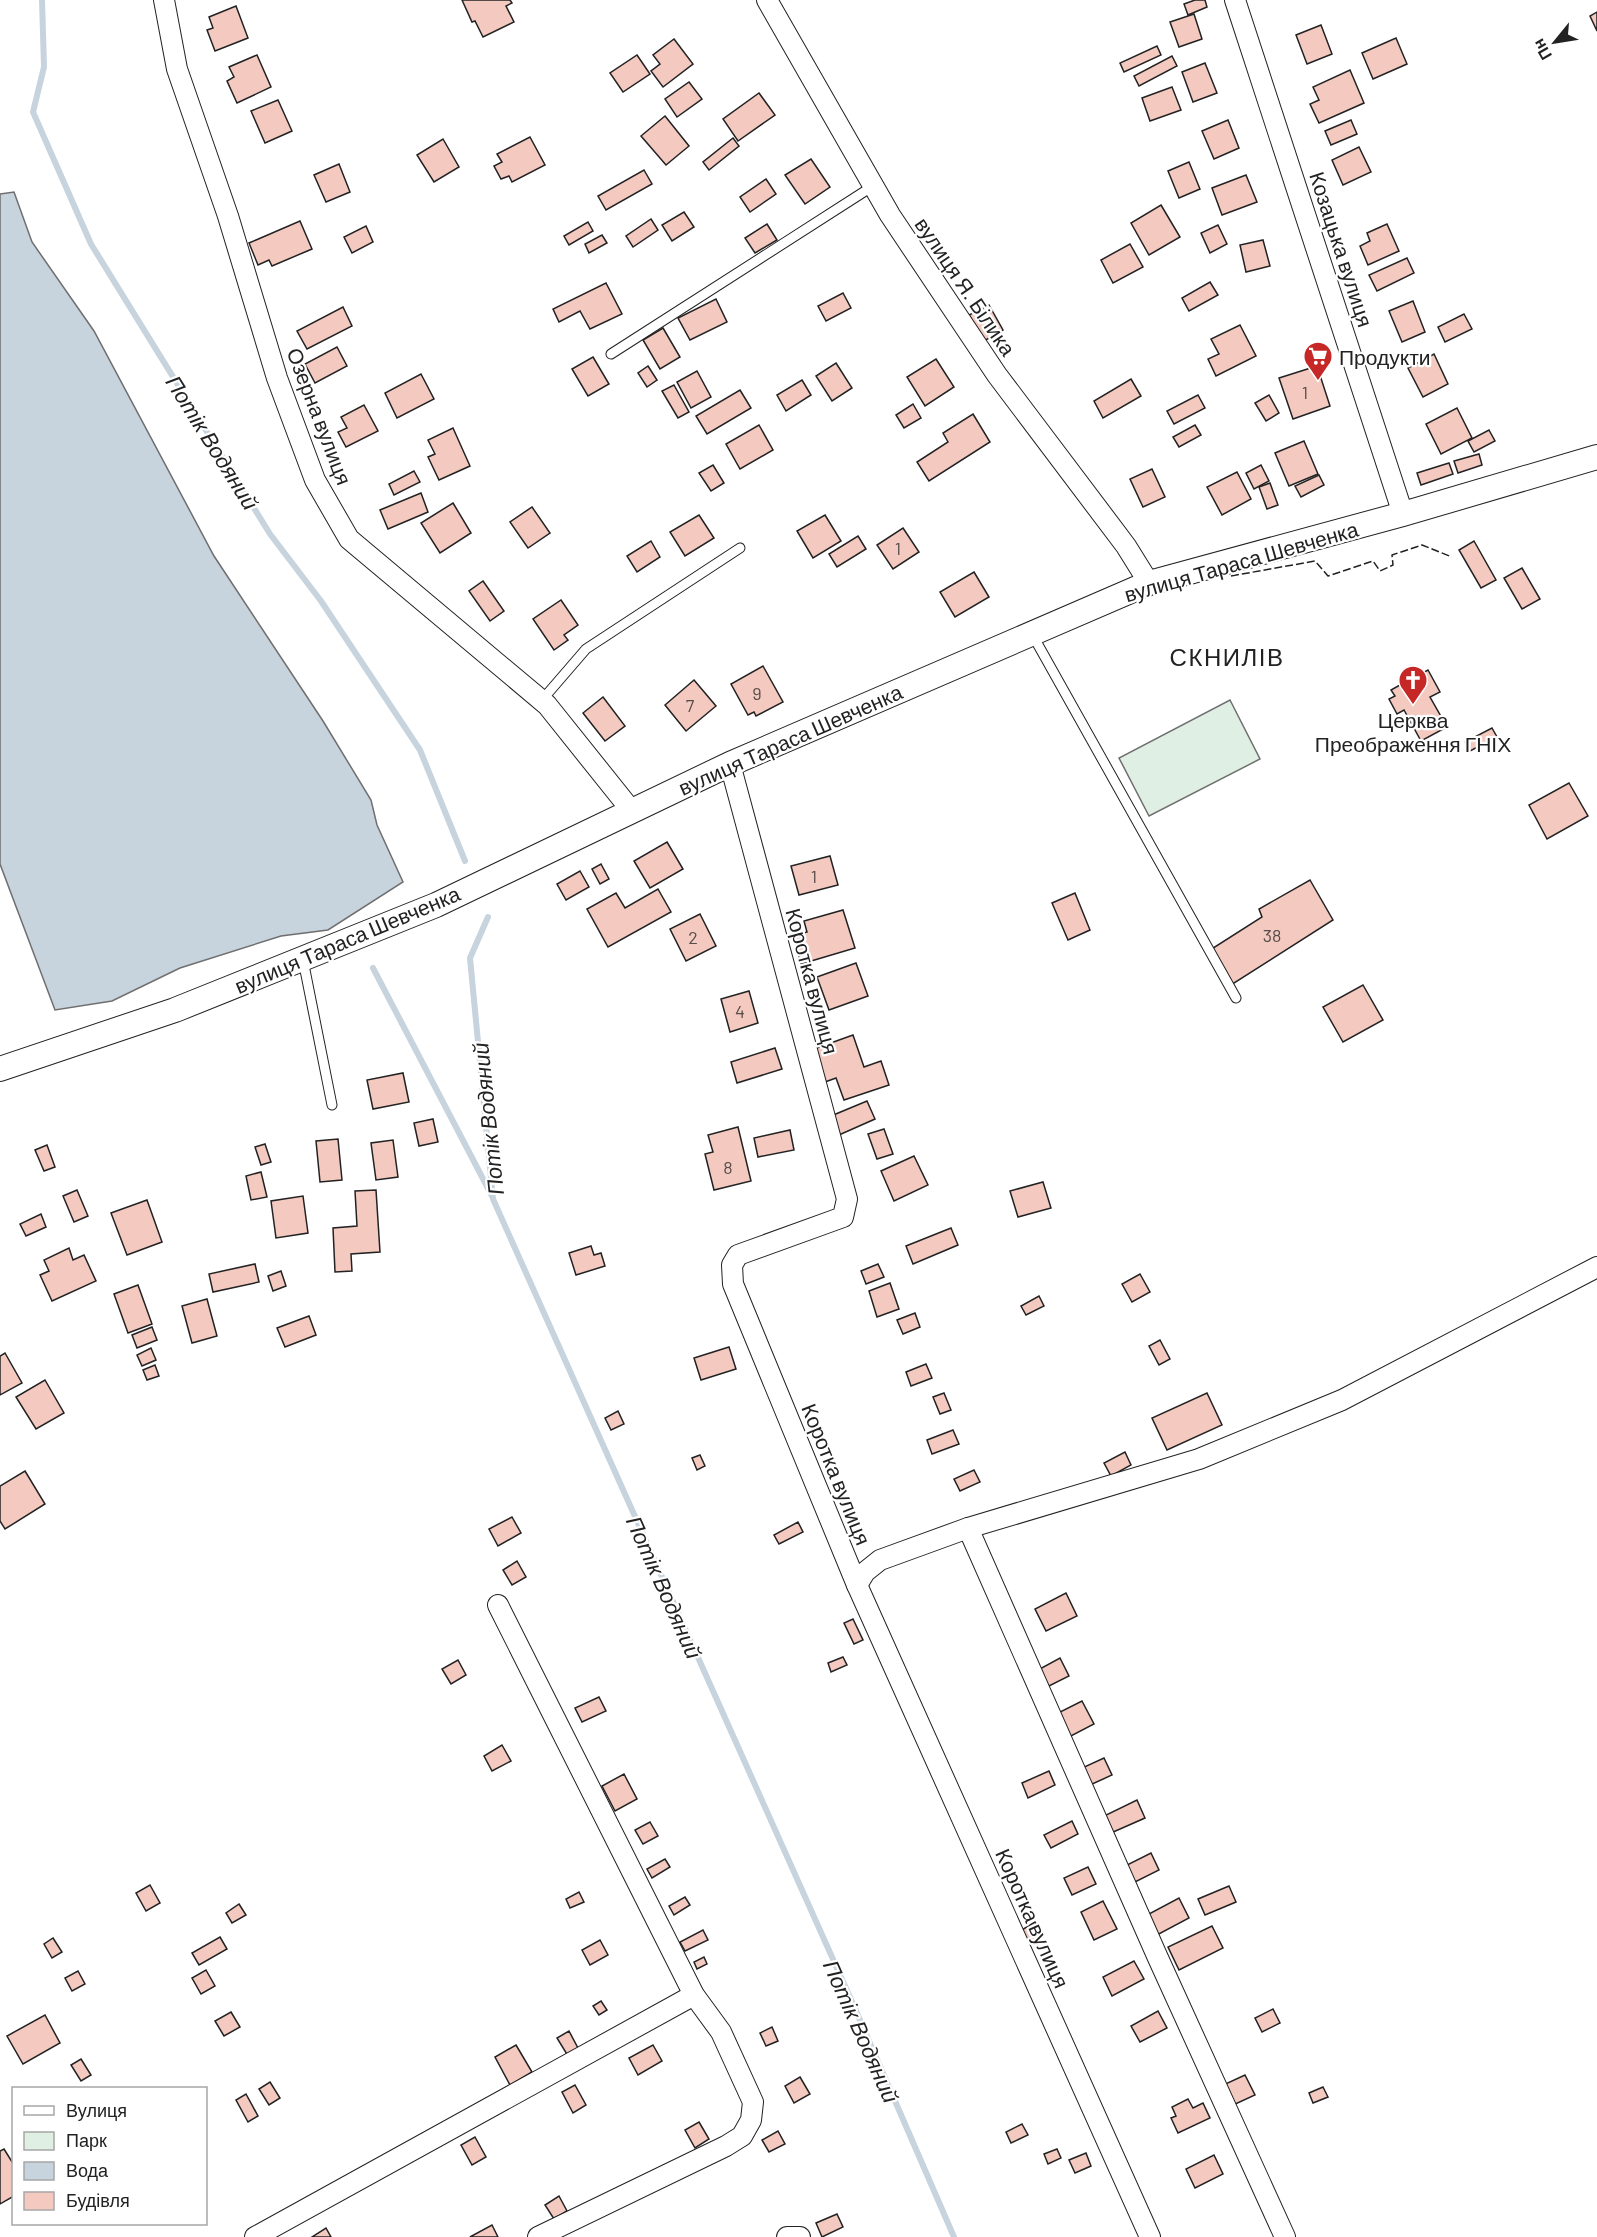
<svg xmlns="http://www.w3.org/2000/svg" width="1597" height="2237" viewBox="0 0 1597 2237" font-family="Barlow,sans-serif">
<rect width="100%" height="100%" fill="#fff"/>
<polygon fill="#e0efe3" stroke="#6f6f6f" stroke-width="1.5" points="1230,700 1260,759 1149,816 1119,758"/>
<polygon fill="#c7d3dd" stroke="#6f6f6f" stroke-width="1.5" points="14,192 32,242 94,331 214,556 323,721 371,800 377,825 403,882 328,930 281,936 180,968 112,1001 55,1010 0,864 0,194"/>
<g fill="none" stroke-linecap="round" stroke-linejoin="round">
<g stroke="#c7d3dd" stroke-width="6">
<polyline points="42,0 44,67 33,112 91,244 270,534 321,601 420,750 465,861"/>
<polyline points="488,917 470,958 493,1199 853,2004 954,2237"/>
<polyline points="373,968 492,1196"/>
</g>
</g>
<g fill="#f3c9c0" stroke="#222" stroke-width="1.5">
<polygon points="462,0 510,0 512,3 506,6 514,22 483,37 475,21 472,22"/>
<polygon points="1195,0 1205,0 1207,7 1188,15 1184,4"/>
<polygon points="236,6 248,38 215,51 207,30 213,28 209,17"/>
<polygon points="1597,12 1597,31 1590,16"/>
<polygon points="1194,14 1202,39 1179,47 1170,22"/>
<polygon points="1321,25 1332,54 1307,64 1296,35"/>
<polygon points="1396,38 1407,64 1373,79 1362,53"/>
<polygon points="674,39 693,64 663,87 651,71 660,64 653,55"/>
<polygon points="1157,46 1161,55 1124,72 1120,63"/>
<polygon points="257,55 271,87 237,103 227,81 234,77 229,67"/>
<polygon points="637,55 650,74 623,92 610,73"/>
<polygon points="1172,56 1177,66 1139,86 1134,76"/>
<polygon points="1205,63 1217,93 1193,102 1182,72"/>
<polygon points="1350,70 1364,103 1319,123 1310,104 1319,100 1313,87"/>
<polygon points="689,82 702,99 677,117 665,99"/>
<polygon points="1172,87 1181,110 1150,121 1142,98"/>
<polygon points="759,93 775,115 738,141 723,119"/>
<polygon points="278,100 292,131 265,143 251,111"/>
<polygon points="665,116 689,146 666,165 641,136"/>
<polygon points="1228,120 1239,148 1214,159 1202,131"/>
<polygon points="1351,120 1357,134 1331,145 1325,131"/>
<polygon points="530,137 545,165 512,182 509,176 501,179 494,166 502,162 497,154"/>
<polygon points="733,138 739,146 709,170 703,162"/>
<polygon points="443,139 459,167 434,182 417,155"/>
<polygon points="1359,147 1371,172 1343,185 1332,160"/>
<polygon points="811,159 830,187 805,204 785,175"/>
<polygon points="1189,162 1200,189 1179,198 1168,171"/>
<polygon points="339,164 350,192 326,202 314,175"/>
<polygon points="644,170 652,184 606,210 598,196"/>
<polygon points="1246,175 1257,202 1222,215 1212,188"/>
<polygon points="766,179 776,194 750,212 740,197"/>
<polygon points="1161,205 1180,237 1149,255 1131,223"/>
<polygon points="684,212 694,227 672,241 662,225"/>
<polygon points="651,219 658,230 633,247 626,236"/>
<polygon points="300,221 312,249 272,266 269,260 258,265 249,243"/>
<polygon points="588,222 593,231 569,245 564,236"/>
<polygon points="767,224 777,240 755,253 745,238"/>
<polygon points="1387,224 1399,251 1368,265 1360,246 1370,241 1367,233"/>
<polygon points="1218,225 1227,244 1210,253 1201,233"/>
<polygon points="366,226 373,242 352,253 344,237"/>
<polygon points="602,235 607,243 589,253 585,244"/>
<polygon points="1263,240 1270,266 1246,272 1240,245"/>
<polygon points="1130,244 1143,267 1113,283 1101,260"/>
<polygon points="1407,258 1414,273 1377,291 1369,275"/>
<polygon points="1210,282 1218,295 1189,311 1182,298"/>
<polygon points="606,283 622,314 590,329 580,311 559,322 553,309"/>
<polygon points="843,293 851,308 826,321 818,306"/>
<polygon points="716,299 727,322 690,340 678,318"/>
<polygon points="1413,301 1425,332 1402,342 1389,311"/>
<polygon points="989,305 1003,330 984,341 969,315"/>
<polygon points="343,307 352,326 307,349 297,331"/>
<polygon points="1464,314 1472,329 1445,342 1438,327"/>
<polygon points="1240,325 1256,356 1216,376 1208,359 1219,354 1211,339"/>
<polygon points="663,328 680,357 660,369 643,340"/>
<polygon points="337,347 347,366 315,383 305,364"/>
<polygon points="1434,354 1448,384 1423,397 1408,368"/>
<polygon points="593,357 609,384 588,396 572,369"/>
<polygon points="936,359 954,387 925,406 907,377"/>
<polygon points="836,363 852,388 832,401 816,376"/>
<polygon points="648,366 657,380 647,387 638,373"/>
<polygon points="1317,366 1330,406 1293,419 1279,378"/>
<polygon points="697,371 711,397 691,408 677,382"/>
<polygon points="421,374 434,399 397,418 385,393"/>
<polygon points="1131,379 1141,396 1103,418 1094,401"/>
<polygon points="802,380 811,395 786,411 777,395"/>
<polygon points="674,385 689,412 678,418 662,391"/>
<polygon points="740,390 751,408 707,434 696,416"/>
<polygon points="1198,395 1205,408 1174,424 1167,411"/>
<polygon points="1269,395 1279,413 1266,421 1255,403"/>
<polygon points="913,404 921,418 904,428 896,415"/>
<polygon points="364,405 378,431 346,447 338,432 347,428 341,417"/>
<polygon points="1457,408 1472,438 1441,454 1426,424"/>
<polygon points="973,414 990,442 929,481 917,462 948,442 943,433"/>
<polygon points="759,425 773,450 740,469 726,444"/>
<polygon points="1195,425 1201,435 1179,447 1173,437"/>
<polygon points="453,428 470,466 439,480 428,457 435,454 428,440"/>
<polygon points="1489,430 1495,441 1474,452 1468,441"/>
<polygon points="1304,441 1318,474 1289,486 1275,453"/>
<polygon points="1479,454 1482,465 1458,473 1454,461"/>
<polygon points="1449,463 1453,474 1421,485 1417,473"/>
<polygon points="713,465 724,483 711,491 699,473"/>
<polygon points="1261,465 1269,481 1254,489 1246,473"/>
<polygon points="1152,469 1165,497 1143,507 1130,479"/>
<polygon points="414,471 420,482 394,495 389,484"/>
<polygon points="1237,472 1251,499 1222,515 1207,487"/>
<polygon points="1319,475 1324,485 1301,497 1295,486"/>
<polygon points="1270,483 1278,505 1267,509 1259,487"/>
<polygon points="421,493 428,512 388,529 380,510"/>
<polygon points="453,503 471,533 440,553 421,523"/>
<polygon points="532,507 550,533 528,548 510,522"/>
<polygon points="699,515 714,538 685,556 670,532"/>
<polygon points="825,515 841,541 813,558 797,531"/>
<polygon points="903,528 919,552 893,569 877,545"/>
<polygon points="858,536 866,549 837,567 829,554"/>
<polygon points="651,541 660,557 637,572 627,556"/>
<polygon points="1474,541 1496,580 1481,588 1459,550"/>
<polygon points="1522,568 1540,599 1522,609 1504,578"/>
<polygon points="974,572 989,597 955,617 940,592"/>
<polygon points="483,581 504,611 490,621 469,591"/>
<polygon points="561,600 578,625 564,635 568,640 554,650 533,619"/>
<polygon points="763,666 783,702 756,716 754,712 748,715 731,684"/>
<polygon points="1428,670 1440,692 1430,697 1447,727 1421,741 1404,710 1397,714 1389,699 1395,696 1391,690 1400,685 1400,679 1403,674 1408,672 1415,677"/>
<polygon points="694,680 716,706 686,731 665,705"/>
<polygon points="603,697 625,726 605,741 583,713"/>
<polygon points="1492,728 1497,737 1470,751 1465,742"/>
<polygon points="1569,783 1588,816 1547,839 1529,805"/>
<polygon points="667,842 683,869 650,888 634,861"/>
<polygon points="830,856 838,885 799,895 791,866"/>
<polygon points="601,864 609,879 600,884 592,869"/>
<polygon points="580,871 589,887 566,900 557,884"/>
<polygon points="1310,880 1333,920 1231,985 1210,950 1262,917 1259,909"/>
<polygon points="658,889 671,912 608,947 587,909 616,893 625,908"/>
<polygon points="1075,893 1090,930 1068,940 1052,903"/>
<polygon points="843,910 855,948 801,964 793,936 807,932 804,921"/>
<polygon points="700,914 716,946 686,961 670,929"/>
<polygon points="856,963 868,996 829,1010 817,977"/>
<polygon points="1363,985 1383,1020 1343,1042 1323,1007"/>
<polygon points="749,991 758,1023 730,1032 721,999"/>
<polygon points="853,1035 864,1067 881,1061 889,1085 844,1100 836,1078 825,1082 814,1049"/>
<polygon points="775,1048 782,1069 737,1083 731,1062"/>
<polygon points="403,1073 409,1102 373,1109 367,1080"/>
<polygon points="867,1101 875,1119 839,1135 831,1116"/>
<polygon points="433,1119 438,1142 419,1146 414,1123"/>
<polygon points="738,1127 751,1181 714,1190 705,1154 713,1152 708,1135"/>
<polygon points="884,1129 893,1154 877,1159 868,1134"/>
<polygon points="790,1130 794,1150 758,1157 754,1138"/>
<polygon points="338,1139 342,1180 320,1182 316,1141"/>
<polygon points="393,1140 398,1177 376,1180 371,1143"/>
<polygon points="265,1144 271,1162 261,1165 255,1147"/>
<polygon points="47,1145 55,1167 44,1171 35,1150"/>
<polygon points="914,1156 928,1185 894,1201 881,1171"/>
<polygon points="261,1172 267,1197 251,1200 246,1176"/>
<polygon points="1043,1182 1051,1208 1018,1217 1010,1191"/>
<polygon points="77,1190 88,1216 74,1222 63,1196"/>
<polygon points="376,1190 380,1252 351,1254 352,1271 335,1272 333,1228 357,1226 355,1191"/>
<polygon points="303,1196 308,1233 276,1238 271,1201"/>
<polygon points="147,1200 162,1242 127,1255 111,1213"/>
<polygon points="41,1214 46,1227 26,1236 20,1224"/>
<polygon points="951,1228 958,1245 913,1264 906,1246"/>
<polygon points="591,1246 594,1255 601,1253 605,1266 576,1275 569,1253"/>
<polygon points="69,1248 73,1260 84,1255 96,1281 52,1301 40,1275 49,1271 44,1260"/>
<polygon points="255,1264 259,1282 213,1292 209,1274"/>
<polygon points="878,1264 884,1277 866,1284 861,1271"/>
<polygon points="281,1271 286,1286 273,1291 268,1276"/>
<polygon points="1140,1274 1150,1292 1132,1302 1122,1284"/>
<polygon points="890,1283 899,1309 877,1317 869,1291"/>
<polygon points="138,1285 152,1324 128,1333 114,1294"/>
<polygon points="1039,1296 1044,1306 1026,1315 1021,1306"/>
<polygon points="207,1299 217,1336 192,1343 182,1306"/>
<polygon points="915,1313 920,1327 903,1334 897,1320"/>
<polygon points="309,1316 316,1335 285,1347 277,1328"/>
<polygon points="152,1327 157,1340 137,1348 132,1335"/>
<polygon points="1160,1340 1170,1359 1159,1365 1149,1346"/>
<polygon points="729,1347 736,1369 701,1380 694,1358"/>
<polygon points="151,1348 156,1360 142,1366 137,1355"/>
<polygon points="5,1353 22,1383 0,1395 0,1356"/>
<polygon points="926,1364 932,1378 911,1386 906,1372"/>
<polygon points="155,1365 159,1376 147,1380 143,1370"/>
<polygon points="45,1380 64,1413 36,1429 16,1397"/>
<polygon points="944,1393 951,1410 940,1414 933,1397"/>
<polygon points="1207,1393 1222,1425 1167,1450 1152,1418"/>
<polygon points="618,1411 624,1424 611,1430 605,1418"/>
<polygon points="953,1430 959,1444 932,1454 927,1440"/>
<polygon points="1125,1452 1131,1465 1111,1476 1104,1463"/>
<polygon points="700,1455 705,1466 697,1470 692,1458"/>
<polygon points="974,1470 980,1482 960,1491 954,1479"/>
<polygon points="25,1471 45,1504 5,1529 0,1521 0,1486"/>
<polygon points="512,1517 521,1533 498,1546 489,1529"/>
<polygon points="798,1522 803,1532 779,1544 774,1535"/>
<polygon points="517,1561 526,1577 512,1585 503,1570"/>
<polygon points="1066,1593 1077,1616 1046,1631 1035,1609"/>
<polygon points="853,1619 863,1640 854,1644 844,1623"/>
<polygon points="843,1657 847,1665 831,1672 828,1663"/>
<polygon points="1060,1658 1069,1676 1045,1688 1036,1671"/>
<polygon points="458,1660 466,1675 451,1684 442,1669"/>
<polygon points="599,1697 606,1711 582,1722 575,1708"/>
<polygon points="1082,1701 1094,1724 1069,1737 1058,1713"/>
<polygon points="502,1745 511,1761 492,1771 484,1756"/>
<polygon points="1104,1758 1112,1775 1090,1785 1082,1768"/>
<polygon points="1049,1771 1055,1785 1028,1798 1022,1783"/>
<polygon points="624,1774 637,1799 615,1811 602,1786"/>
<polygon points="1137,1800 1145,1818 1111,1833 1104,1816"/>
<polygon points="1072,1821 1078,1834 1051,1848 1044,1835"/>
<polygon points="650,1822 658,1836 643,1844 635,1830"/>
<polygon points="1151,1853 1159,1870 1133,1883 1125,1866"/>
<polygon points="665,1859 670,1867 652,1878 647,1869"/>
<polygon points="1088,1867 1096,1884 1072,1895 1064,1878"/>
<polygon points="150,1885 160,1903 146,1911 136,1893"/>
<polygon points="1229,1886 1236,1902 1205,1915 1198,1899"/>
<polygon points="579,1892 584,1902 570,1908 566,1899"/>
<polygon points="685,1897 690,1905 674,1915 669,1906"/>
<polygon points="1179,1898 1189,1918 1157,1935 1147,1915"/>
<polygon points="1103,1901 1117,1929 1094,1940 1081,1912"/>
<polygon points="239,1904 246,1915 232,1923 226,1913"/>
<polygon points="1035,1922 1043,1937 1028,1946 1020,1931"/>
<polygon points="1212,1926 1223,1948 1179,1970 1168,1947"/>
<polygon points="703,1930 708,1940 685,1951 680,1942"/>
<polygon points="220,1937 227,1949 199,1965 192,1953"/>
<polygon points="53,1938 62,1952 52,1958 44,1944"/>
<polygon points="600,1940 608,1955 590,1965 582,1950"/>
<polygon points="704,1957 707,1964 697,1969 694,1962"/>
<polygon points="1134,1961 1144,1979 1112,1996 1103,1977"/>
<polygon points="206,1970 215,1986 201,1994 192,1978"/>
<polygon points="78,1971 85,1984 72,1991 65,1978"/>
<polygon points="601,2001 607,2010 599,2015 593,2006"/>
<polygon points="1273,2009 1280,2023 1262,2032 1255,2018"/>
<polygon points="1158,2011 1167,2028 1140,2042 1131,2026"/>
<polygon points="231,2012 240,2027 224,2036 215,2021"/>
<polygon points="45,2015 60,2043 23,2064 7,2036"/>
<polygon points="772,2027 778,2041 766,2046 760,2033"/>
<polygon points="569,2031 579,2050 568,2056 557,2038"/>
<polygon points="516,2045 532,2072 510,2085 495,2057"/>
<polygon points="653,2045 662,2061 638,2075 629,2058"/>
<polygon points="81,2059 91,2075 81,2081 71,2065"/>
<polygon points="1245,2075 1255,2095 1231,2106 1221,2086"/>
<polygon points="800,2077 810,2094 794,2103 785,2086"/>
<polygon points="270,2082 280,2098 269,2105 259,2089"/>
<polygon points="575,2085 586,2105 573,2113 562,2092"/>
<polygon points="1323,2087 1328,2097 1313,2103 1309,2093"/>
<polygon points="246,2094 258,2116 248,2122 236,2100"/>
<polygon points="1188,2099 1193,2108 1203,2103 1210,2118 1178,2133 1171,2118 1176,2116 1172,2107"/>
<polygon points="699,2122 709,2139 695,2148 685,2130"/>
<polygon points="1022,2124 1028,2135 1011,2143 1006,2132"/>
<polygon points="778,2131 785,2144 769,2152 762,2140"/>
<polygon points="475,2137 486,2157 472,2165 461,2145"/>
<polygon points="4,2149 14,2165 14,2196 0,2204 0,2151"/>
<polygon points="1057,2149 1061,2158 1048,2164 1044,2154"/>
<polygon points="1086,2153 1091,2166 1075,2173 1069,2160"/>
<polygon points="1214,2155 1223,2174 1195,2188 1186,2169"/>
<polygon points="559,2196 567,2211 554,2219 545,2205"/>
<polygon points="837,2214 843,2227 822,2237 816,2223"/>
<polygon points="492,2225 498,2237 470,2237"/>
<polygon points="326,2228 331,2237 312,2237"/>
</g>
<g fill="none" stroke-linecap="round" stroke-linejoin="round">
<g stroke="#222" stroke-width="11">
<g id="service">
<polyline points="611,354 873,186"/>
<polyline points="1032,634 1236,998"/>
<polyline points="542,700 586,649 740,548"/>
<polyline points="303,960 332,1105"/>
</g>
</g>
<g stroke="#222" stroke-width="22">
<g id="minor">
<polyline points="164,0 177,69 228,216 277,378 315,480 349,539 547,705 631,810"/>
<polyline points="767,0 890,215 997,375 1126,546 1149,583"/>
<polyline points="1235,0 1403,514"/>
<polyline points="730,764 847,1199 843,1217 738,1255 732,1265 733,1284 857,1585 1150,2237"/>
<polyline points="968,1528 1158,1958 1285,2237"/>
<polyline points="857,1585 865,1572 880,1560 968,1528 1199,1459 1342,1400 1597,1267"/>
<polyline points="498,1605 694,1995 721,2032 753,2102 751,2120 742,2136 726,2146 538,2237"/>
<polyline points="255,2237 694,1995"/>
<polyline points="787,2237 800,2237"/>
</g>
</g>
<g stroke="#222" stroke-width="26">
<polyline id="tertiary" points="0,1069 175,1010 436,905 730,764 1149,583 1403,514 1597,457"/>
</g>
<use href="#service" stroke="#fff" stroke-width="9"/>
<use href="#minor" stroke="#fff" stroke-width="20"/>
<use href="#tertiary" stroke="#fff" stroke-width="24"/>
<polyline stroke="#222" stroke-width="1.5" stroke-dasharray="8 3" stroke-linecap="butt" points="1231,576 1315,561 1328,576 1373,561 1380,571 1393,565 1392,555 1422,545 1452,557"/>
</g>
<defs>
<g id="supermarket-pin" transform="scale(1.5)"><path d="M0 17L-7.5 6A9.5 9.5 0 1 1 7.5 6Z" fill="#c62828" stroke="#fff"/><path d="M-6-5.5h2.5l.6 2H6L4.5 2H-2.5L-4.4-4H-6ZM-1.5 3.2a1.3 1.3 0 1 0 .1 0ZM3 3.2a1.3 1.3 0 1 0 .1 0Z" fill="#fff"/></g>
<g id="church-pin" transform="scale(1.5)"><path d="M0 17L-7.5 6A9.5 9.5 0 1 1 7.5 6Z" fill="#c62828" stroke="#fff"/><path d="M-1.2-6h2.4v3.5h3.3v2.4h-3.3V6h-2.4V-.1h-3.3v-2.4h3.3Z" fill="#fff"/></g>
</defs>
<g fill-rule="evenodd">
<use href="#supermarket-pin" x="1318" y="356"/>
<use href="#church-pin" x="1413" y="680"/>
</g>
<g text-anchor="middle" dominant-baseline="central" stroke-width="4.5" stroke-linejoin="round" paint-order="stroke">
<g font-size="18" fill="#564c4a">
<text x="1305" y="392">1</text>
<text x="898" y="548">1</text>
<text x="757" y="693">9</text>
<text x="690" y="705">7</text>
<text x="814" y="876">1</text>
<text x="1272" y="935">38</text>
<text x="693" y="937">2</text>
<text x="740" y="1011">4</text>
<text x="728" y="1167">8</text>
</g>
<g font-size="21" fill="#222" stroke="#fff">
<text transform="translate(1342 249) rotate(72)">Козацька вулиця</text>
<text transform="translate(966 286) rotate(56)">вулиця Я. Білика</text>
<text transform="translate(320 416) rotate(69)">Озерна вулиця</text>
<text transform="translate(1241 561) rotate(-16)">вулиця Тараса Шевченка</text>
<text transform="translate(790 739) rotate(-24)">вулиця Тараса Шевченка</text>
<text transform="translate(347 939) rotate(-23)">вулиця Тараса Шевченка</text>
<text transform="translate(813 981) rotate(75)">Коротка вулиця</text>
<text transform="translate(837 1474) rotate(68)">Коротка вулиця</text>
<text transform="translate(1033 1918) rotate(66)">Коротка вулиця</text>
</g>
<g font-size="21" fill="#222" stroke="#fff" text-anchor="start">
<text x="1339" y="356">Продукти</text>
<text x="1413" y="719" text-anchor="middle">Церква<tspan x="1413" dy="24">Преображення ГНІХ</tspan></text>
</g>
<g font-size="22" font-style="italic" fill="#222" stroke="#fff">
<text transform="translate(213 442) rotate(58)">Потік Водяний</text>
<text transform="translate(487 1119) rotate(-96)">Потік Водяний</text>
<text transform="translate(665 1587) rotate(66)">Потік Водяний</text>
<text transform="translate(862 2031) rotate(66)">Потік Водяний</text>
</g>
<g font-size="24" letter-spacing="1.5" fill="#222" stroke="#fff">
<text x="1227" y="656">СКНИЛІВ</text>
</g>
</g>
<rect x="12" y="2087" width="195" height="138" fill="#ffffff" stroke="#a7a7a7" stroke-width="1.5"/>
<rect x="24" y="2106" width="30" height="9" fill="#ffffff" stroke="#a7a7a7" stroke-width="1.5"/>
<text x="66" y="2117" font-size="18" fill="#222222">Вулиця</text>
<rect x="24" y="2132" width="30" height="18" fill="#e0efe3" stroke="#a7a7a7" stroke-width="1.5"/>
<text x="66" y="2147" font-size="18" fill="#222222">Парк</text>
<rect x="24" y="2162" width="30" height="18" fill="#c7d3dd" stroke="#a7a7a7" stroke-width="1.5"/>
<text x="66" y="2177" font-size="18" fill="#222222">Вода</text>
<rect x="24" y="2192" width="30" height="18" fill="#f3c9c0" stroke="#a7a7a7" stroke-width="1.5"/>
<text x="66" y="2207" font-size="18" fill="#222222">Будівля</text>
<g transform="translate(1555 42) rotate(240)" stroke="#ffffff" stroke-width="4.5" paint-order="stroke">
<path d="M0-4.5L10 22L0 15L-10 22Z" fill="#222222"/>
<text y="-9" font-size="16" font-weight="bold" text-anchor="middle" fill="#222222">Пн</text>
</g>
</svg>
